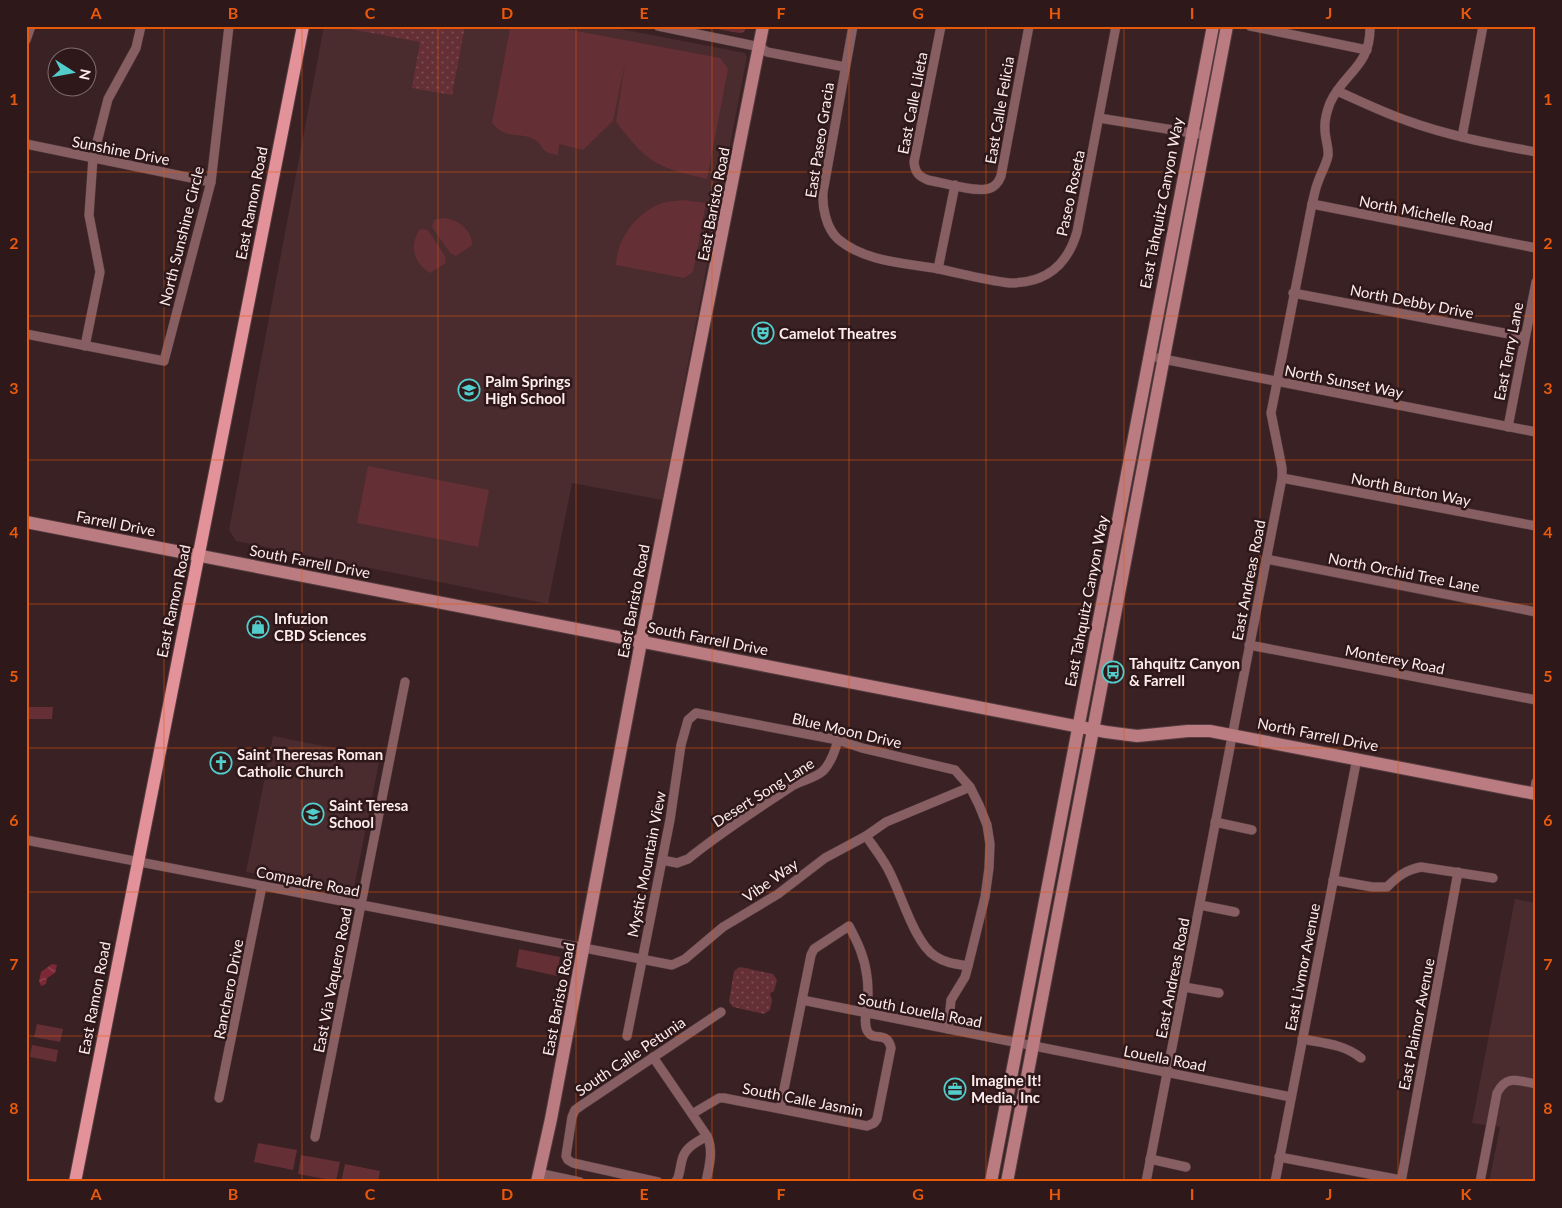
<svg xmlns="http://www.w3.org/2000/svg" width="1562" height="1208" viewBox="0 0 1562 1208" font-family="Lato,sans-serif">
<defs>
<pattern id="park-dots" width="8" height="8" patternUnits="userSpaceOnUse" patternTransform="scale(1.25)"><rect width="8" height="8" fill="#652f36"/><path d="M2 2h.1M6 6h.1" fill="none" stroke="#7c4d53" stroke-width="1.8" stroke-linecap="round"/></pattern>
<pattern id="water-waves" width="16" height="10" patternUnits="userSpaceOnUse" patternTransform="scale(1.25)"><rect width="16" height="10" fill="#7d2836"/><path d="M0 5q4-4 8 0t8 0" fill="none" stroke="#904753"/></pattern>
</defs>
<rect width="100%" height="100%" fill="#3a2124"/>
<g fill="#4a2b2e">
<polygon points="324,26 605,26 745,53 747,57 662,500 572,483 548,604 236,541 229,530"/>
<polygon points="273,736 380,757 353,893 246,872"/>
<polygon points="1515,899 1536,903 1536,1182 1489,1182 1500,1127 1472,1123"/>
</g>
<g fill="#652f36">
<path d="M514,26H550L720,58L728,69L707,179C686,174 661,169 645,155C634,145 625,133 616,122L625,63L613,121L583,150L559,144L558,155C539,152 547,149 535,140C522,131 507,141 492,123L510,29Z"/>
<path d="M683,200L706,203L693,272L684,278L616,265C617,238 636,214 660,204C667,201 676,201 683,200Z"/>
<path d="M444,218C459,220 472,230 472,245L456,256L450,253L432,227L434,220Z"/>
<path d="M420,229L428,230L445,256L446,263L430,273C413,263 409,245 420,229Z"/>
<polygon points="368,466 489,490 478,547 357,523"/>
<polygon points="26,707 53,707 52,719 26,719"/>
<polygon points="519,949 560,957 557,976 516,967"/>
<polygon points="37,1024 63,1029 60,1042 34,1037"/>
<polygon points="32,1045 58,1050 56,1062 30,1057"/>
<polygon points="258,1143 297,1150 293,1170 254,1162"/>
<polygon points="301,1155 340,1162 336,1181 298,1174"/>
<polygon points="345,1164 380,1171 378,1182 341,1182"/>
</g>
<g fill="url(#park-dots)">
<polygon points="465,26 452,95 412,88 420,42 339,27"/>
<polygon points="701,26 747,26 744,32 739,33"/>
<polygon points="740,967 773,974 777,980 774,991 770,993 772,1000 770,1010 764,1014 733,1007 729,1002 734,971"/>
</g>
<polygon fill="url(#water-waves)" points="52,964 57,965 55,973 47,978 46,984 41,986 39,981 41,972"/>
<g fill="none" stroke-linecap="round" stroke-linejoin="round">
<g stroke="#553d40" stroke-width="10">
<g id="street">
<polyline points="658,26 760,47 767,52 845,67"/>
<path d="M853,26L823,192C822,207 826,228 838,239C865,262 905,263 939,269C963,274 986,280 1010,283C1046,283 1067,266 1077,232L1116,26"/>
<path d="M941,26L914,162C915,172 918,176 928,180C943,183 974,192 987,189C994,188 999,182 1001,176L1029,26"/>
<polyline points="1250,26 1367,50"/>
<polyline points="26,40 31,26"/>
<path d="M1337,91C1360,101 1384,113 1408,121C1449,136 1493,144 1536,152"/>
<polyline points="1099,118 1198,134"/>
<polyline points="1462,137 1483,26"/>
<polyline points="26,144 211,182"/>
<polyline points="1312,204 1536,248"/>
<polyline points="938,269 955,185"/>
<polyline points="1293,293 1525,337"/>
<polyline points="26,334 164,361 211,182 229,26"/>
<polyline points="85,346 100,272 89,215 93,158 108,99 136,48 141,26"/>
<polyline points="1158,358 1536,432"/>
<polyline points="1508,427 1536,282"/>
<polyline points="1282,478 1536,526"/>
<polyline points="1266,559 1536,612"/>
<polyline points="1249,645 1536,700"/>
<polyline points="1534,793 1536,782"/>
<polyline points="1215,822 1252,830"/>
<path d="M866,836C875,849 885,861 891,875C902,897 915,943 935,956C945,963 956,964 968,966"/>
<polyline points="26,840 672,965 685,959 723,927 778,894 825,858 866,836 886,822 970,787"/>
<path d="M662,860L677,863L688,859C721,832 756,810 792,786C802,780 814,779 823,771C831,763 835,751 838,740"/>
<path d="M1333,880L1372,887H1387C1398,876 1406,870 1421,867L1493,878"/>
<polyline points="1200,905 1235,912"/>
<polyline points="1184,987 1219,993"/>
<polyline points="802,1000 1291,1097"/>
<polyline points="627,1036 670,820 681,745 688,720 696,713 838,740 862,748 955,770 970,787 979,805 987,825 990,844 989,868 985,897 968,966 965,977 951,1000 948,1029"/>
<path d="M1302,1039C1323,1043 1344,1044 1361,1058"/>
<path d="M653,1057L707,1136C714,1151 709,1166 706,1182"/>
<polyline points="219,1098 262,886"/>
<path d="M692,1114L719,1098H724L867,1126L874,1123L877,1119L891,1048C887,1030 874,1042 868,1032C862,1023 868,1006 868,997C868,990 868,983 867,977C865,958 858,943 849,926L814,949L811,955L780,1109"/>
<polyline points="315,1137 405,682"/>
<polyline points="1279,1157 1401,1180"/>
<polyline points="1150,1159 1186,1167"/>
<polyline points="538,1173 580,1182"/>
<polyline points="658,1182 573,1163 568,1160 566,1156 572,1117 575,1110 582,1105 721,1012"/>
<path d="M675,1182L677,1180C680,1174 680,1167 682,1160C685,1147 697,1142 707,1136"/>
<path d="M1146,1182L1282,478V468L1271,413L1312,204C1314,197 1315,189 1318,182C1321,173 1326,165 1328,156C1329,147 1325,139 1325,130C1324,121 1327,111 1330,103C1344,72 1371,67 1370,26"/>
<polyline points="1275,1182 1357,758"/>
<polyline points="1401,1182 1458,872"/>
<path d="M1480,1182L1497,1093C1507,1074 1518,1081 1536,1084"/>
</g>
</g>
<g stroke="#553d40" stroke-width="14">
<g id="secondary">
<polyline points="26,522 1106,732 1137,736 1188,731 1210,731 1536,794"/>
<polyline points="537,1182 551,1119 641,642 763,26"/>
<polyline points="991,1182 1213,26"/>
<polyline points="1007,1182 1227,26"/>
</g>
</g>
<g stroke="#553d40" stroke-width="14">
<polyline id="primary" points="75,1182 303,26"/>
</g>
<use href="#street" stroke="#875f62" stroke-width="9"/>
<use href="#secondary" stroke="#bb7c81" stroke-width="12"/>
<use href="#primary" stroke="#e49299" stroke-width="12"/>
</g>
<path fill="none" stroke="#e8590c" stroke-width="1" stroke-opacity="0.55" d="M164,26V1182M302,26V1182M438,26V1182M576,26V1182M712,26V1182M849,26V1182M986,26V1182M1124,26V1182M1260,26V1182M1398,26V1182M26,172H1536M26,316H1536M26,460H1536M26,604H1536M26,748H1536M26,892H1536M26,1036H1536"/>
<defs>
<g id="theatre-ring" transform="scale(1.125)"><circle r="9.5" fill="#2f181a" stroke="#53cdcb" stroke-width="1.5"/><path d="M-5-5.5Q0-4 5-5.5V0Q5 5 0 6Q-5 5-5 0ZM-3.3-2.5H-1v1.5H-3.3ZM1-2.5H3.3v1.5H1ZM-2.8 1Q0 5.5 2.8 1Z" fill="#53cdcb"/></g>
<g id="school-ring" transform="scale(1.125)"><circle r="9.5" fill="#2f181a" stroke="#53cdcb" stroke-width="1.5"/><path d="M0-5L7-2L0 1L-7-2ZM-4 1L0 2.5L4 1V4Q0 6-4 4Z" fill="#53cdcb"/></g>
<g id="shop-ring" transform="scale(1.125)"><circle r="9.5" fill="#2f181a" stroke="#53cdcb" stroke-width="1.5"/><path d="M-5-2.5h2.3a2.7 3.5 0 0 1 5.4 0H5L5.5 6h-11ZM-1.5-2.5h3a1.5 2.3 0 0 0-3 0Z" fill="#53cdcb"/></g>
<g id="bus-ring" transform="scale(1.125)"><circle r="9.5" fill="#2f181a" stroke="#53cdcb" stroke-width="1.5"/><path d="M-5-6H5V4H4V6H2V4H-2V6H-4V4H-5ZM-3.5-4V0h7V-4ZM-3.5 1.2v1.5H-2V1.2ZM2 1.2v1.5H3.5V1.2Z" fill="#53cdcb"/></g>
<g id="church-ring" transform="scale(1.125)"><circle r="9.5" fill="#2f181a" stroke="#53cdcb" stroke-width="1.5"/><path d="M-1.2-6h2.4v3.5h3.3v2.4h-3.3V6h-2.4V-.1h-3.3v-2.4h3.3Z" fill="#53cdcb"/></g>
<g id="office-ring" transform="scale(1.125)"><circle r="9.5" fill="#2f181a" stroke="#53cdcb" stroke-width="1.5"/><path d="M-6-3h4V-5.5h4V-3h4V5H-6ZM-1-4.5V-3h2v-1.5ZM-6 0V1H6V0Z" fill="#53cdcb"/></g>
</defs>
<g fill-rule="evenodd">
<use href="#theatre-ring" x="763" y="333"/>
<use href="#school-ring" x="469" y="390"/>
<use href="#shop-ring" x="258" y="627"/>
<use href="#bus-ring" x="1113" y="672"/>
<use href="#church-ring" x="221" y="763"/>
<use href="#school-ring" x="313" y="814"/>
<use href="#office-ring" x="955" y="1089"/>
</g>
<g text-anchor="middle" dominant-baseline="central" stroke-width="5" stroke-linejoin="round" paint-order="stroke">
<g font-size="15" fill="#fdecec" stroke="#2f181a">
<text transform="translate(912 103) rotate(-79)">East Calle Lileta</text>
<text transform="translate(999 110) rotate(-80)">East Calle Felicia</text>
<text transform="translate(819 140) rotate(-81)">East Paseo Gracia</text>
<text transform="translate(121 150) rotate(11)">Sunshine Drive</text>
<text transform="translate(1070 193) rotate(-78)">Paseo Roseta</text>
<text transform="translate(251 203) rotate(-79)">East Ramon Road</text>
<text transform="translate(1161 203) rotate(-79)">East Tahquitz Canyon Way</text>
<text transform="translate(713 204) rotate(-79)">East Baristo Road</text>
<text transform="translate(1426 213) rotate(11)">North Michelle Road</text>
<text transform="translate(181 236) rotate(-76)">North Sunshine Circle</text>
<text transform="translate(1412 301) rotate(11)">North Debby Drive</text>
<text transform="translate(1508 351) rotate(-79)">East Terry Lane</text>
<text transform="translate(1344 381) rotate(11)">North Sunset Way</text>
<text transform="translate(1411 489) rotate(11)">North Burton Way</text>
<text transform="translate(116 523) rotate(11)">Farrell Drive</text>
<text transform="translate(310 561) rotate(11)">South Farrell Drive</text>
<text transform="translate(1404 572) rotate(11)">North Orchid Tree Lane</text>
<text transform="translate(1248 580) rotate(-79)">East Andreas Road</text>
<text transform="translate(173 601) rotate(-78)">East Ramon Road</text>
<text transform="translate(633 601) rotate(-79)">East Baristo Road</text>
<text transform="translate(1086 601) rotate(-79)">East Tahquitz Canyon Way</text>
<text transform="translate(708 638) rotate(11)">South Farrell Drive</text>
<text transform="translate(1395 659) rotate(11)">Monterey Road</text>
<text transform="translate(847 730) rotate(13)">Blue Moon Drive</text>
<text transform="translate(1318 734) rotate(11)">North Farrell Drive</text>
<text transform="translate(763 792) rotate(-32)">Desert Song Lane</text>
<text transform="translate(646 864) rotate(-79)">Mystic Mountain View</text>
<text transform="translate(770 880) rotate(-35)">Vibe Way</text>
<text transform="translate(308 881) rotate(11)">Compadre Road</text>
<text transform="translate(1302 967) rotate(-79)">East Livmor Avenue</text>
<text transform="translate(1172 978) rotate(-79)">East Andreas Road</text>
<text transform="translate(332 980) rotate(-79)">East Via Vaquero Road</text>
<text transform="translate(228 989) rotate(-79)">Ranchero Drive</text>
<text transform="translate(94 998) rotate(-79)">East Ramon Road</text>
<text transform="translate(558 999) rotate(-79)">East Baristo Road</text>
<text transform="translate(920 1010) rotate(11)">South Louella Road</text>
<text transform="translate(1416 1024) rotate(-79)">East Plaimor Avenue</text>
<text transform="translate(630 1056) rotate(-34)">South Calle Petunia</text>
<text transform="translate(1165 1058) rotate(11)">Louella Road</text>
<text transform="translate(803 1099) rotate(11)">South Calle Jasmin</text>
</g>
<g font-size="15" font-weight="bold" fill="#fdecec" stroke="#2f181a" text-anchor="start">
<text x="779" y="333">Camelot Theatres</text>
<text x="485" y="381">Palm Springs<tspan x="485" dy="17">High School</tspan></text>
<text x="274" y="618">Infuzion<tspan x="274" dy="17">CBD Sciences</tspan></text>
<text x="1129" y="663">Tahquitz Canyon<tspan x="1129" dy="17">&amp; Farrell</tspan></text>
<text x="237" y="754">Saint Theresas Roman<tspan x="237" dy="17">Catholic Church</tspan></text>
<text x="329" y="805">Saint Teresa<tspan x="329" dy="17">School</tspan></text>
<text x="971" y="1080">Imagine It!<tspan x="971" dy="17">Media, Inc</tspan></text>
</g>
</g>
<rect width="1562" height="1208" fill="none" stroke="#2f181a" stroke-width="55"/>
<g transform="translate(72 72) rotate(101)"><circle r="24" fill="#2f181a" stroke="#816d6e"/>
<path d="M0-4L9 19L0 12L-9 19Z" fill="#53cdcb"/>
<text y="-8" font-size="14" font-weight="bold" text-anchor="middle" fill="#fdecec">N</text>
</g>
<rect x="28" y="28" width="1506" height="1152" fill="none" stroke="#e8590c" stroke-width="2"/>
<g font-size="16" text-anchor="middle" font-weight="bold" fill="#e8590c">
<text x="96" y="19">A</text>
<text x="233" y="19">B</text>
<text x="370" y="19">C</text>
<text x="507" y="19">D</text>
<text x="644" y="19">E</text>
<text x="781" y="19">F</text>
<text x="918" y="19">G</text>
<text x="1055" y="19">H</text>
<text x="1192" y="19">I</text>
<text x="1329" y="19">J</text>
<text x="1466" y="19">K</text>
<text x="14" y="105">1</text>
<text x="1548" y="105">1</text>
<text x="14" y="249">2</text>
<text x="1548" y="249">2</text>
<text x="14" y="394">3</text>
<text x="1548" y="394">3</text>
<text x="14" y="538">4</text>
<text x="1548" y="538">4</text>
<text x="14" y="682">5</text>
<text x="1548" y="682">5</text>
<text x="14" y="826">6</text>
<text x="1548" y="826">6</text>
<text x="14" y="970">7</text>
<text x="1548" y="970">7</text>
<text x="14" y="1114">8</text>
<text x="1548" y="1114">8</text>
<text x="96" y="1200">A</text>
<text x="233" y="1200">B</text>
<text x="370" y="1200">C</text>
<text x="507" y="1200">D</text>
<text x="644" y="1200">E</text>
<text x="781" y="1200">F</text>
<text x="918" y="1200">G</text>
<text x="1055" y="1200">H</text>
<text x="1192" y="1200">I</text>
<text x="1329" y="1200">J</text>
<text x="1466" y="1200">K</text>
</g>
</svg>
